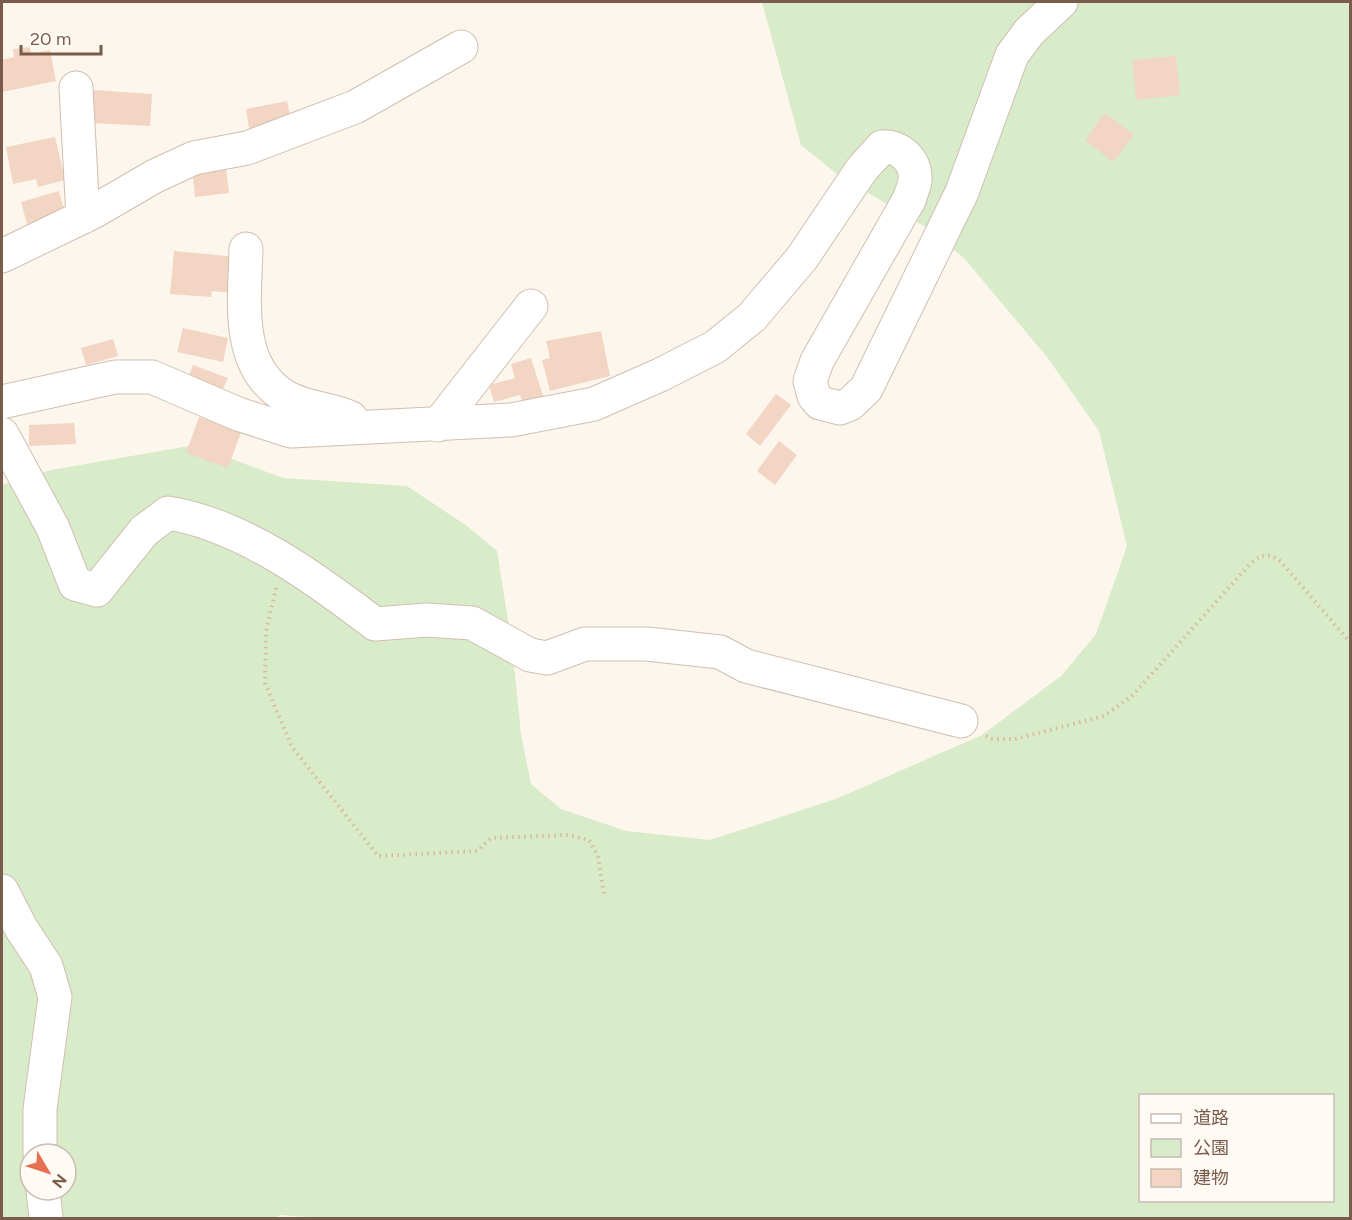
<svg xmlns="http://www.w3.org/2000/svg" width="1352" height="1220" viewBox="0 0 1352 1220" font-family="Figtree,'Noto Sans JP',sans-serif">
<rect width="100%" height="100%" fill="#fdf6ec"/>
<path fill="#d8ecc9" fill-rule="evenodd" d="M762,2H1350V1218H319L280,1215L276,1218H2V485L51,470L195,445L283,478L407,486L467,526L497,551L512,645L521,734L531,784L561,809L626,831L710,840L836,799L982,735L1061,676L1096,634L1127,546L1099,431L1047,357L964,258L927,228L838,175L801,145ZM1140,1096H1332V1200H1140ZM30,1154H66V1190H30Z"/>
<g fill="#f3d5c3">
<polygon points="30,47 31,54 50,50 56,81 2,92 2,60 14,57 13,49"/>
<polygon points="1176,56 1180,95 1136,100 1132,60"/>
<polygon points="93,90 152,94 150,126 91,123"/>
<polygon points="287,101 291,120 249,128 246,109"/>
<polygon points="1105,113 1134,135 1113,162 1085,140"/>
<polygon points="55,137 65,180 38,187 36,179 13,184 6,147"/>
<polygon points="225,161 229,193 195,197 192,165"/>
<polygon points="59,191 65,213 27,224 21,202"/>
<polygon points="174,251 237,257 234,293 212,291 211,297 170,294"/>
<polygon points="183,328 228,338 223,362 177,352"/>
<polygon points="601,331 610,376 550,391 542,360 550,358 546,341"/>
<polygon points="113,339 118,356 86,365 81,348"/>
<polygon points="531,358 543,396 523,403 520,395 494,402 489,385 515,378 511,364"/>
<polygon points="193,365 228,378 222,391 188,378"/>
<polygon points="776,394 791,405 760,446 746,434"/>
<polygon points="199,417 241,432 228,468 186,453"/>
<polygon points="74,423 76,444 29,446 29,425"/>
<polygon points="779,441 797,455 775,485 757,471"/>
</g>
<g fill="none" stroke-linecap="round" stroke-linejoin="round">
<g stroke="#d1beb0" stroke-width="35">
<g id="minor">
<polyline points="76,88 83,217"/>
<path d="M246,249C245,299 234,367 286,397C306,409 331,408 351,418"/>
<polyline points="2,256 93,212 155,176 194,158 247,148 355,107 461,47"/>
<path d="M2,402L115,377H152L238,414L291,431L511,420L594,404L660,375L715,347L752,317L802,258L862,169L882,147C899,145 917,161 915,180C915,185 911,192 910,198L817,361L810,381L814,396L820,403L840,408L850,404L866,389L962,192L1012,55L1029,32L1061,2"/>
<polyline points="438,425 531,306"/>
<path d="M2,434L53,528L75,584L97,590L144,531L168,513C243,525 316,579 375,624L426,620L472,623L530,655L547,658L585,644H647L720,652L746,666L961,721"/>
<polyline points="2,891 21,928 46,966 55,997 40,1109 40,1154"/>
<polyline points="43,1190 46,1218"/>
</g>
</g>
<g stroke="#d9b8a5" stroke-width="4" stroke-dasharray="1.5 4.5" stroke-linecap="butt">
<polyline points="276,588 266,631 265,683 292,747 378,856 477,851 491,838 568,835 589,840 598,856 604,895"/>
<path d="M986,736L991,739H1015L1104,716L1132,696L1251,563C1262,554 1269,552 1281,562L1350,642"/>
</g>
<use href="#minor" stroke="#fff" stroke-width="33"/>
</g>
<rect width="1352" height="1220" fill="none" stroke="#7a5c4d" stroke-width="6"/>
<rect x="1139" y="1094" width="195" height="108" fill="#fffaf3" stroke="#cabbb1" stroke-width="1.5"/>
<rect x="1151" y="1114" width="30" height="9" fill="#ffffff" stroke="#cabbb1" stroke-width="1.5"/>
<text x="1193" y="1124" font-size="18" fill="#7a5c4d">道路</text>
<rect x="1151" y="1139" width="30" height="18" fill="#d8ecc9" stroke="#cabbb1" stroke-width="1.5"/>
<text x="1193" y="1154" font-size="18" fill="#7a5c4d">公園</text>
<rect x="1151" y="1169" width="30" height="18" fill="#f3d5c3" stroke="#cabbb1" stroke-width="1.5"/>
<text x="1193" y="1184" font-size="18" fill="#7a5c4d">建物</text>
<g transform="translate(48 1172) rotate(129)"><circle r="28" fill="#fffaf3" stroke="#cabbb1" stroke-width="1.5"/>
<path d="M0-4.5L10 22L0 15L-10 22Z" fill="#e76f51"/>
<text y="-9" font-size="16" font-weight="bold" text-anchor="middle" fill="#7a5c4d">N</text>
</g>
<path d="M21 45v9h80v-9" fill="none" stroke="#7a5c4d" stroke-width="3"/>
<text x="30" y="45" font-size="18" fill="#7a5c4d" stroke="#fffaf3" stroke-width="4.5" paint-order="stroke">20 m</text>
</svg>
